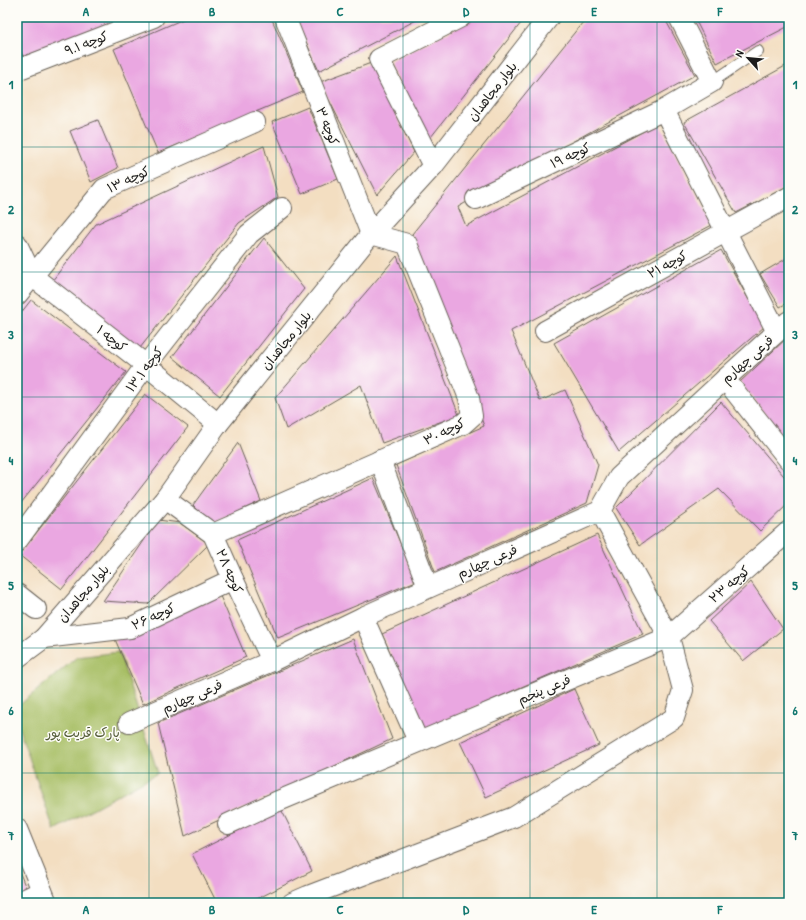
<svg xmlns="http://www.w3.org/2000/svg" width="806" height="920" viewBox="0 0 806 920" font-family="'Patrick Hand','Playpen Sans Arabic',sans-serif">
<rect width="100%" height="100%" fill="#fdfcf7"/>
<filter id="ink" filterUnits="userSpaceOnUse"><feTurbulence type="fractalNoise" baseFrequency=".025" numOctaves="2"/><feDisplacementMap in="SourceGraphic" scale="8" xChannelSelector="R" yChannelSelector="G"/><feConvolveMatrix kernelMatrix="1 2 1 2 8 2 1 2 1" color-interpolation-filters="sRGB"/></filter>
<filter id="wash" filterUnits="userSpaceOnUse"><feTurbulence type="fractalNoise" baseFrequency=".012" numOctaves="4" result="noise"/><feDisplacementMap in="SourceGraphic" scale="16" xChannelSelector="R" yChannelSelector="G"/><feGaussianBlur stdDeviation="0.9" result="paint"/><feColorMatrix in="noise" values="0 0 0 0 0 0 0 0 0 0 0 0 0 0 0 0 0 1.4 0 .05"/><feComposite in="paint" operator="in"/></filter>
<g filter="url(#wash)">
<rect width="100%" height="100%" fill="#f3dec1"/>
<polygon fill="#a6bd62" stroke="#616c3f" points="119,652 158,773 54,830 17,723 17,707 77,657"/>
<g id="blocks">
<g fill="#eaa7e1">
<polygon points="17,17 127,17 24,59 17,42"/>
<polygon points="188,17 271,17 303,92 158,153 114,49"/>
<polygon points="295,17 422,17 319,71"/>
<polygon points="477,17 524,17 525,18 427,142 390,62"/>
<polygon points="587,17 664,17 695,75 588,133 458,207 466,226 659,123 712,225 511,331 540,401 565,390 598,465 587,503 435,572 396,465 484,426 412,234"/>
<polygon points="694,17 789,17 789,26 717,63"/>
<polygon points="371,63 414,152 377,195 320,82"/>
<polygon points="789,64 789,186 736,213 684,122"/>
<polygon points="308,107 338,179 302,194 272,122"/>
<polygon points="98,120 118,168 91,182 70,131"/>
<polygon points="264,146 278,197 239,223 140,348 52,281 96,224"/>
<polygon points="264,238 304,289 220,396 172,357"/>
<polygon points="721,250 764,327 619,452 554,343"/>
<polygon points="397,256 459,415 382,443 361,385 286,429 275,398"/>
<polygon points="789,257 789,302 780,307 760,274"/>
<polygon points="31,300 126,372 17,508 17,318"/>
<polygon points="789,336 789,446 740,382"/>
<polygon points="145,394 188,427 62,589 19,555"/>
<polygon points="721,402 789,482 789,503 760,531 719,489 640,545 616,508"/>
<polygon points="238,443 261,501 212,524 193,505"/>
<polygon points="373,478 416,581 278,638 237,540"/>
<polygon points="158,520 180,523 209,544 148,604 103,601"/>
<polygon points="597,535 643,634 423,730 382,634"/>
<polygon points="751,582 783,629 743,661 709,621"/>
<polygon points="220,596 246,657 143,704 114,637"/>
<polygon points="353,639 392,739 185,836 158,723"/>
<polygon points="574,689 599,745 486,797 460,742"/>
<polygon points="281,809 312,871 249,903 217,903 192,854"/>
<polygon points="17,866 32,903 17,903"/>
</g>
</g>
</g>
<g filter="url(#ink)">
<use href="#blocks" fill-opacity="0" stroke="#676056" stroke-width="1"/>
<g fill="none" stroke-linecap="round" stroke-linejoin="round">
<g stroke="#676056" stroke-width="12">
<polyline id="service" points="712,82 758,51"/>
</g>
<g stroke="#676056" stroke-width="22">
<g id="minor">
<polyline points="17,70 154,17"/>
<polyline points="664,110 777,332"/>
<polyline points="433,166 379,59 461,17"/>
<polyline points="476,199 664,110 712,82 679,17"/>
<polyline points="17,244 32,276 146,365 218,424"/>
<polyline points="17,295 104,189 255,122"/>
<polyline points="545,331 789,197"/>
<polyline points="725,379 789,460"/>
<polyline points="380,460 428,587"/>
<polyline points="165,499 213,534 233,579 272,661"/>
<polyline points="213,534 463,424 472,416 469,398 407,244 371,234 285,17"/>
<polyline points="17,541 146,365 249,234 282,208"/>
<polyline points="17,594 36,609"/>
<polyline points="363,617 418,741"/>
<polyline points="44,638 130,628 233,579"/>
<polyline points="17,658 44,638 165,499 218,424 371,234 433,166 549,17"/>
<polyline points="129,723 272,661 363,617 600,511 619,477 725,379 789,321"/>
<polyline points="228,824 276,802 669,637 789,531"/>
<polyline points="17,829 47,903"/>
<polyline points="17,903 42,891"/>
<polyline points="292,903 308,896 514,817 674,718 683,690 669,637 600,511"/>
</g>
</g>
<use href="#service" stroke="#fff" stroke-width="10"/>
<use href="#minor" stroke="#fff" stroke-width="20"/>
</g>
</g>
<path fill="none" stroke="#0f766e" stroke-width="1" stroke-opacity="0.55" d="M149,17V903M276,17V903M403,17V903M530,17V903M657,17V903M17,147H789M17,272H789M17,397H789M17,523H789M17,648H789M17,773H789"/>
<g text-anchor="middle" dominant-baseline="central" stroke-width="3" stroke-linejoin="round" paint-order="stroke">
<g font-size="13" fill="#1c1c1c" stroke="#fdfcf7">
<text transform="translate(86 43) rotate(-21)">کوچه ۹.۱</text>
<text transform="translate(492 91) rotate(-52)">بلوار مجاهدان</text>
<text transform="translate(328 126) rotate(68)">کوچه ۳</text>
<text transform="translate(570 155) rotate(-25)">کوچه ۱۹</text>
<text transform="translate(128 179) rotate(-25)">کوچه ۱۳</text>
<text transform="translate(667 264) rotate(-29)">کوچه ۲۱</text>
<text transform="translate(112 338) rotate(38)">کوچه ۱</text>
<text transform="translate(286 340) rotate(-51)">بلوار مجاهدان</text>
<text transform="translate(747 359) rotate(-42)">فرعی چهارم</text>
<text transform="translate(144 369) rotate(-53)">کوچه ۱۳.۱</text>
<text transform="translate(444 431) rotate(-26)">کوچه ۳۰</text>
<text transform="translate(487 561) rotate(-24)">فرعی چهارم</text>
<text transform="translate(230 571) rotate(66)">کوچه ۲۸</text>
<text transform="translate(729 584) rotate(-41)">کوچه ۲۳</text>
<text transform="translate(83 593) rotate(-49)">بلوار مجاهدان</text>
<text transform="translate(153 616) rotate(-25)">کوچه ۲۶</text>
<text transform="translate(544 689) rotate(-23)">فرعی پنجم</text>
<text transform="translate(192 696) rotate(-24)">فرعی چهارم</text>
</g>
<g font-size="13" fill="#535c38" stroke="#fdfcf7">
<text x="83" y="732">پارک قریب پور</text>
</g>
</g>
<rect width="806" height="920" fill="none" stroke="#fdfcf7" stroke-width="44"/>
<g transform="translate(748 58) rotate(297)" stroke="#fdfcf7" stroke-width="3" paint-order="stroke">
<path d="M0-3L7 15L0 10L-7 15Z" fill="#1c1c1c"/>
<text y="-6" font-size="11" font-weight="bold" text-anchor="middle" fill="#1c1c1c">N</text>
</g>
<rect x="22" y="22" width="762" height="876" fill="none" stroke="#0f766e" stroke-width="1.5"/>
<g font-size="13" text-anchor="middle" font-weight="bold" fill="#0f766e">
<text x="86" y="16">A</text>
<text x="212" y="16">B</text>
<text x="340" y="16">C</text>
<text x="466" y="16">D</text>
<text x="594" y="16">E</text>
<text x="720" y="16">F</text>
<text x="11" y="89">1</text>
<text x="795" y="89">1</text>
<text x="11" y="214">2</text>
<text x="795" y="214">2</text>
<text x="11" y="339">3</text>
<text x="795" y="339">3</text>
<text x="11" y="465">4</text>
<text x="795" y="465">4</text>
<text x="11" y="590">5</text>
<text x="795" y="590">5</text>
<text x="11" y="715">6</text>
<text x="795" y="715">6</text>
<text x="11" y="840">7</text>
<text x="795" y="840">7</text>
<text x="86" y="914">A</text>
<text x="212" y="914">B</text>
<text x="340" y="914">C</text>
<text x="466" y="914">D</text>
<text x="594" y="914">E</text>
<text x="720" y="914">F</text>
</g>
</svg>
